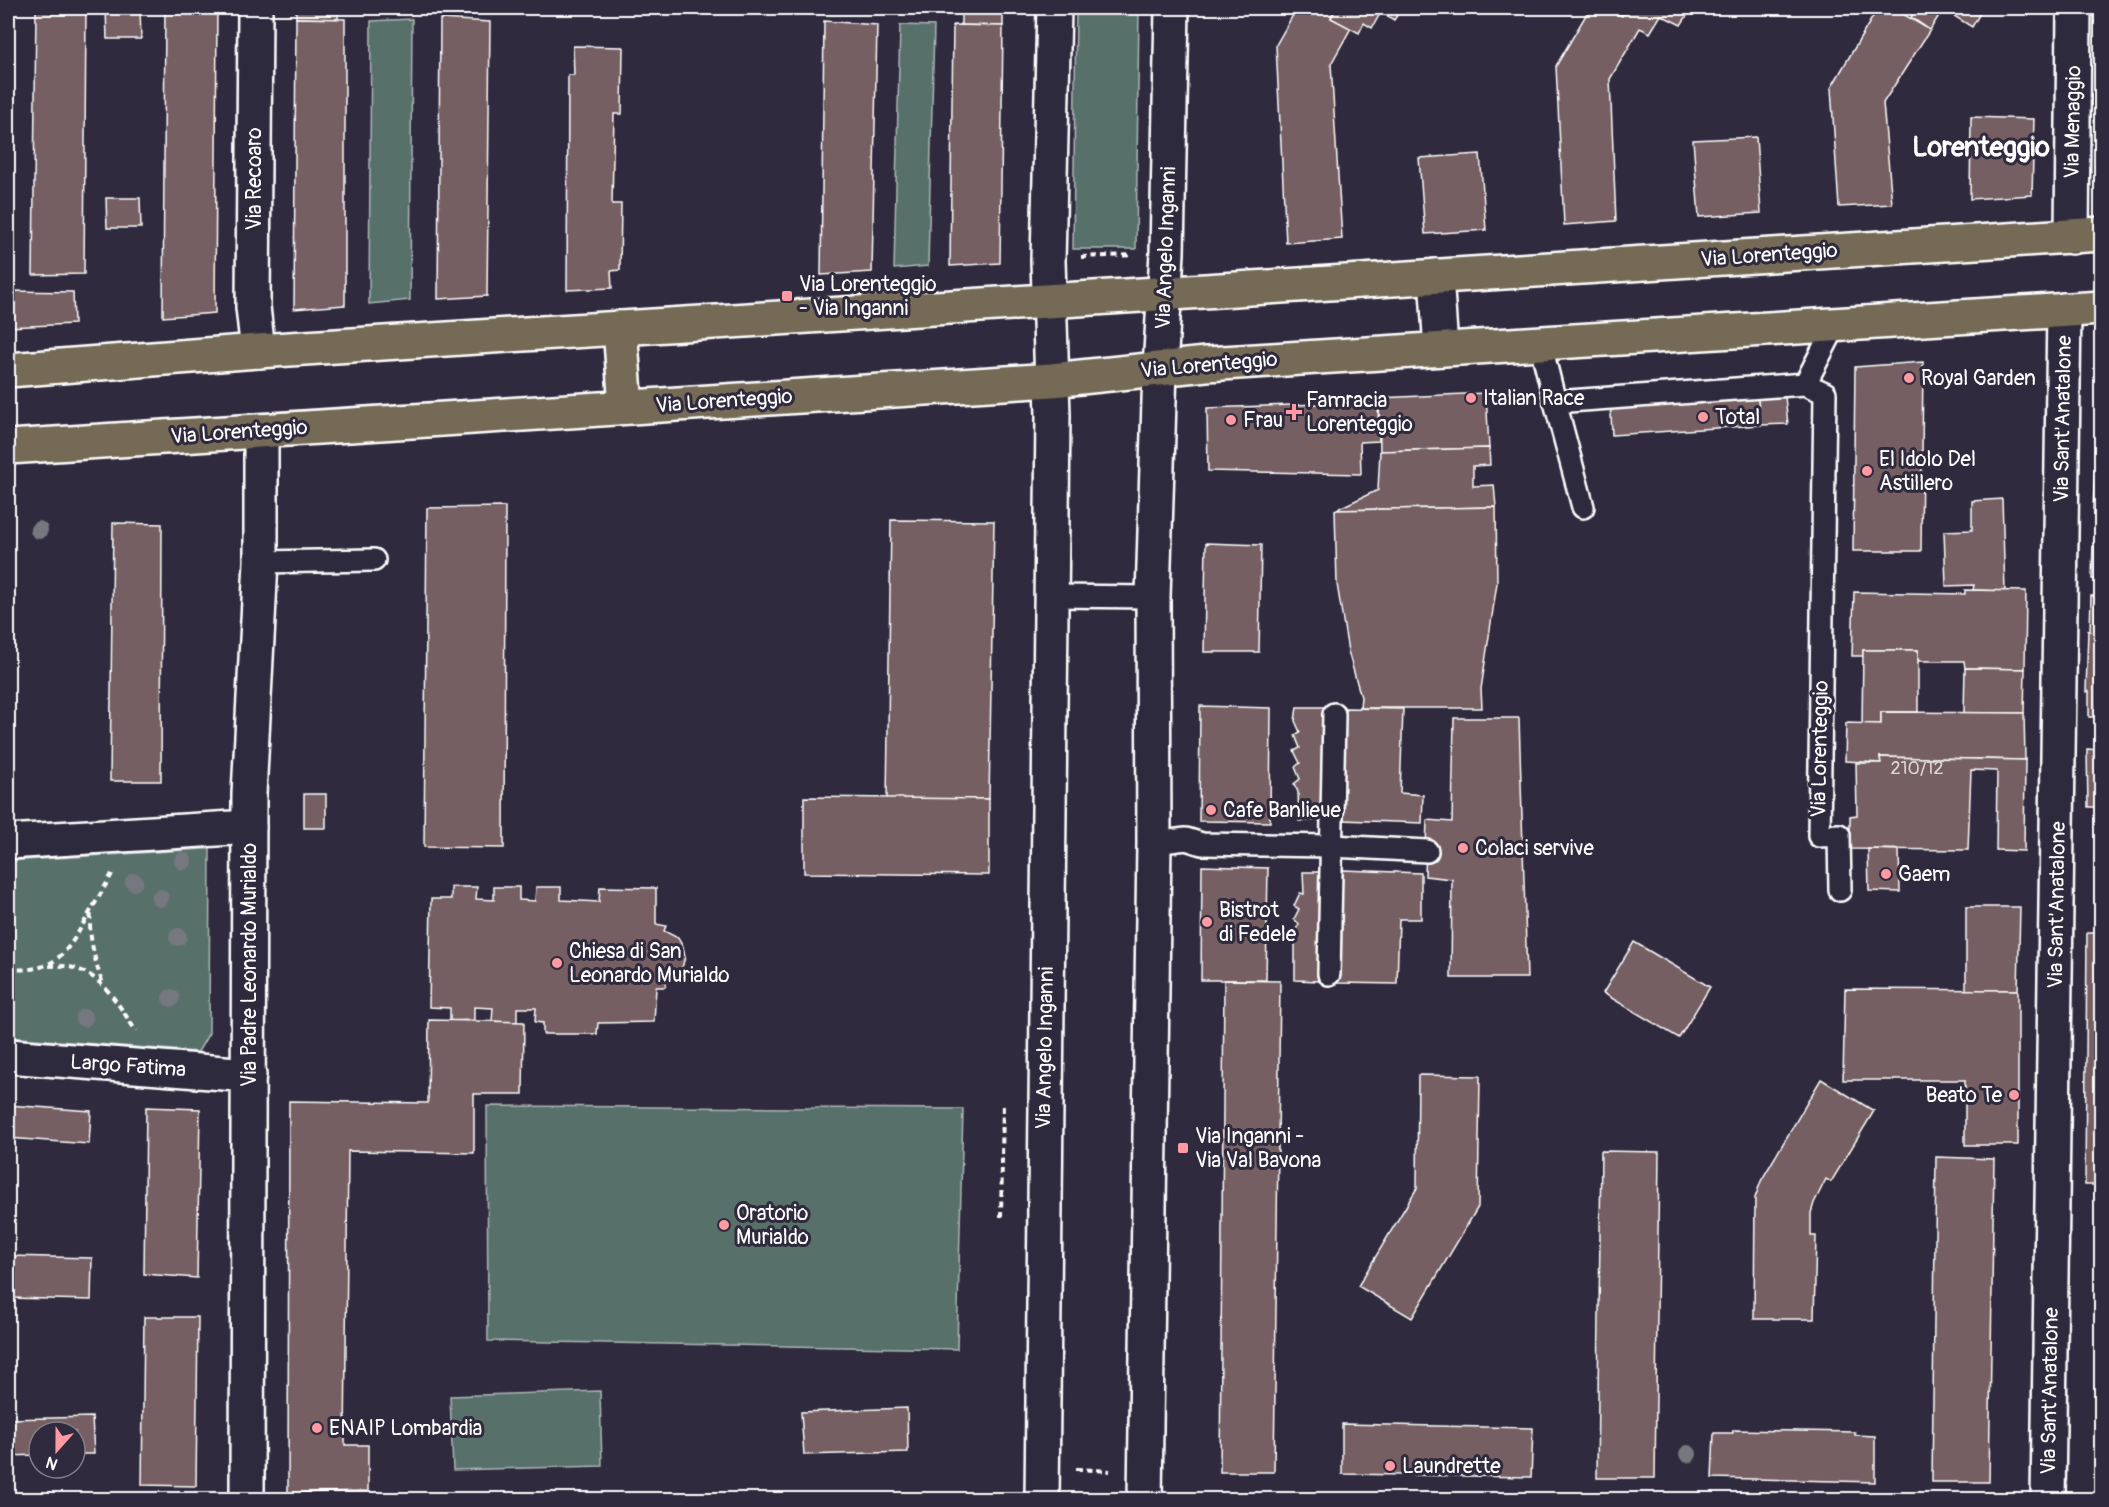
<svg xmlns="http://www.w3.org/2000/svg" width="2109" height="1507" viewBox="0 0 2109 1507" font-family="Pangolin,sans-serif">
<rect width="100%" height="100%" fill="#2f2a3d"/>
<filter id="ink" filterUnits="userSpaceOnUse"><feTurbulence type="fractalNoise" baseFrequency=".0167" numOctaves="2"/><feDisplacementMap in="SourceGraphic" scale="12" xChannelSelector="R" yChannelSelector="G"/><feConvolveMatrix kernelMatrix="1 2 1 2 8 2 1 2 1" color-interpolation-filters="sRGB"/></filter>
<g filter="url(#ink)">
<g fill="#59706b" stroke="#acb8b5" stroke-width="1.5">
<polygon points="1076,8 1139,8 1136,249 1073,249"/>
<polygon points="412,19 410,300 369,304 371,21"/>
<polygon points="900,25 934,26 928,266 894,269"/>
<polygon points="204,849 210,849 209,1033 198,1052 8,1037 8,861"/>
<polygon points="487,1106 963,1109 957,1349 488,1341"/>
<polygon points="600,1391 602,1466 453,1470 450,1396"/>
</g>
<g fill="#745e62" stroke="#fff" stroke-width="1.5">
<polygon points="36,8 86,8 84,274 33,275"/>
<polygon points="165,8 217,8 215,313 163,317"/>
<polygon points="296,8 338,8 338,19 296,18"/>
<polygon points="961,8 1003,8 1003,26 961,25"/>
<polygon points="1297,8 1333,8 1335,9 1331,18 1351,28 1331,64 1342,239 1286,243 1276,45"/>
<polygon points="1336,8 1402,8 1394,20 1381,12 1372,28 1364,23 1359,33 1331,18"/>
<polygon points="1590,8 1607,8 1622,16 1627,8 1692,8 1681,25 1661,15 1650,33 1640,28 1610,79 1616,221 1564,225 1556,66"/>
<polygon points="1878,8 1893,8 1930,30 1883,103 1892,204 1839,207 1831,88"/>
<polygon points="1917,8 1983,8 1972,27 1943,9 1930,30 1911,17"/>
<polygon points="106,9 140,9 141,39 107,39"/>
<polygon points="296,18 345,19 345,305 294,309"/>
<polygon points="440,19 490,22 487,296 438,299"/>
<polygon points="824,21 877,25 872,272 821,275"/>
<polygon points="953,25 1003,26 1000,263 950,266"/>
<polygon points="573,46 623,47 622,114 614,114 612,204 621,204 620,270 611,271 612,288 567,290 568,75 574,75"/>
<polygon points="1971,117 2034,119 2032,195 1970,199"/>
<polygon points="1756,137 1761,213 1699,217 1693,140"/>
<polygon points="1480,154 1486,230 1425,234 1419,158"/>
<polygon points="106,198 140,198 141,228 107,228"/>
<polygon points="8,291 73,292 74,324 8,327"/>
<polygon points="1923,362 1921,551 1853,551 1855,367"/>
<polygon points="1757,381 1760,425 1612,435 1610,391"/>
<polygon points="1486,393 1489,448 1380,451 1379,398"/>
<polygon points="1785,397 1788,424 1760,425 1758,399"/>
<polygon points="1378,402 1379,441 1360,442 1361,474 1208,471 1207,408"/>
<polygon points="2096,446 2102,446 2102,511 2093,510"/>
<polygon points="1489,448 1490,465 1473,466 1473,486 1494,485 1496,507 1335,510 1378,490 1380,451"/>
<polygon points="2002,499 2005,591 1973,590 1974,585 1946,586 1944,531 1972,530 1972,501"/>
<polygon points="505,507 504,848 424,847 427,508"/>
<polygon points="1496,507 1497,583 1481,689 1482,708 1360,708 1361,697 1348,651 1337,584 1335,510"/>
<polygon points="891,520 994,521 989,799 887,799"/>
<polygon points="113,523 162,524 161,781 110,781"/>
<polygon points="1206,543 1261,545 1259,652 1204,652"/>
<polygon points="2093,543 2102,543 2102,579 2092,579"/>
<polygon points="1965,590 2026,591 2025,669 1965,668 1964,661 1918,661 1918,650 1863,650 1863,656 1852,656 1854,592 1965,594"/>
<polygon points="2091,596 2102,596 2102,717 2089,717 2089,691 2086,692 2088,630 2090,631"/>
<polygon points="1863,650 1918,650 1918,712 1881,712 1881,724 1862,725"/>
<polygon points="1965,668 2025,669 2024,713 1964,713"/>
<polygon points="1200,706 1271,708 1270,822 1199,821"/>
<polygon points="1297,707 1324,707 1321,820 1299,821 1298,792 1294,784 1300,779 1295,767 1300,763 1294,751 1300,748 1295,735 1300,732 1295,721"/>
<polygon points="1343,708 1403,709 1400,793 1423,795 1422,823 1342,820"/>
<polygon points="1881,712 2024,713 2025,760 1880,757 1881,763 1845,761 1846,723 1881,724"/>
<polygon points="1454,718 1519,718 1527,978 1451,978 1452,879 1425,876 1427,820 1452,822"/>
<polygon points="2087,749 2102,750 2102,807 2088,807"/>
<polygon points="1880,757 2025,760 2024,851 1996,850 1997,771 1971,770 1968,850 1850,849 1850,816 1857,815 1856,763 1881,763"/>
<rect x="304" y="794" width="22" height="34"/>
<polygon points="804,797 989,799 989,875 804,873"/>
<polygon points="2096,843 2102,843 2102,916 2095,916"/>
<polygon points="1868,849 1899,850 1900,892 1869,891"/>
<polygon points="1202,866 1268,868 1266,980 1201,980"/>
<polygon points="1343,870 1421,873 1421,919 1399,919 1397,984 1338,983"/>
<polygon points="1303,872 1321,872 1318,981 1295,980 1295,931 1299,924 1294,919 1299,909 1294,906 1300,893 1304,894"/>
<polygon points="451,887 477,887 476,899 494,900 494,887 519,887 519,900 535,901 536,887 561,887 561,900 599,902 600,887 656,888 656,924 666,926 664,931 678,938 683,947 685,957 682,968 675,976 667,980 665,987 656,987 654,1022 598,1023 597,1034 543,1034 543,1023 535,1022 536,1008 517,1008 517,1023 492,1021 493,1008 474,1007 474,1020 450,1021 450,1008 429,1007 431,899 451,899"/>
<polygon points="1966,907 2020,907 2018,990 1966,990"/>
<polygon points="2087,933 2102,933 2102,1185 2085,1185"/>
<polygon points="1634,942 1710,987 1679,1038 1603,993"/>
<polygon points="1224,980 1280,981 1274,1472 1220,1472"/>
<polygon points="1845,989 2018,990 2018,1145 1965,1145 1965,1080 1843,1080"/>
<polygon points="429,1020 524,1022 523,1094 474,1094 474,1153 348,1151 345,1445 368,1445 368,1491 288,1493 289,1101 428,1103"/>
<polygon points="1418,1075 1480,1076 1478,1207 1412,1318 1358,1286 1417,1188"/>
<polygon points="1821,1079 1874,1111 1831,1182 1826,1179 1814,1203 1811,1213 1811,1236 1816,1236 1814,1319 1754,1319 1755,1198 1761,1181"/>
<polygon points="8,1105 91,1111 89,1144 8,1138"/>
<polygon points="146,1107 200,1109 197,1278 144,1274"/>
<polygon points="1601,1151 1659,1152 1655,1478 1597,1478"/>
<polygon points="1936,1157 1994,1159 1989,1482 1932,1482"/>
<polygon points="8,1256 92,1258 91,1300 8,1298"/>
<polygon points="144,1317 198,1317 196,1486 142,1485"/>
<polygon points="907,1408 908,1452 804,1455 801,1412"/>
<polygon points="92,1417 94,1454 75,1454 75,1432 39,1432 39,1455 8,1456 8,1419"/>
<polygon points="1342,1424 1533,1428 1531,1477 1342,1474"/>
<polygon points="1733,1430 1855,1432 1855,1435 1875,1436 1875,1482 1712,1478 1714,1433 1733,1433"/>
</g>
<g fill="none" stroke-linecap="round" stroke-linejoin="round">
<g stroke="#fff" stroke-width="26">
<g id="service">
<polyline points="1540,342 1555,402 1805,384 1836,324"/>
<polyline points="1805,384 1825,393 1819,836 1839,835 1840,890"/>
<polyline points="1555,402 1583,507"/>
<polyline points="261,562 374,560"/>
<polyline points="1050,596 1153,597"/>
<polyline points="1154,843 1186,839 1202,844 1332,846 1427,851"/>
<polyline points="1329,974 1334,714"/>
</g>
</g>
<g stroke="#fff" stroke-width="38">
<g id="minor">
<polyline points="255,8 253,307 258,351"/>
<polyline points="2072,237 2074,8"/>
<polyline points="1436,276 1441,349"/>
<polyline points="8,842 249,827"/>
<polyline points="8,1056 249,1075"/>
<polyline points="247,1500 249,794 261,562 261,431"/>
<polyline points="2048,1500 2064,310"/>
</g>
</g>
<g stroke="#fff" stroke-width="38">
<g id="tertiary">
<polyline points="1042,1500 1053,415 1048,261 1054,8"/>
<polyline points="1145,1500 1154,843 1153,597 1160,368 1167,253 1172,8"/>
</g>
</g>
<g stroke="#fff" stroke-width="38">
<g id="primary">
<polyline points="620,328 626,407"/>
<polyline points="8,370 258,351 2102,234"/>
<polyline points="8,447 1052,380 1206,364 2102,308"/>
</g>
</g>
<g stroke="#fff" stroke-width="4" stroke-dasharray="6 4.5" stroke-linecap="butt">
<polyline points="1081,257 1133,255"/>
<path d="M91,914C87,930 96,968 103,983"/>
<path d="M49,966C96,962 113,997 136,1031"/>
<path d="M8,969C53,973 65,956 86,919C95,903 105,887 114,870"/>
<polyline points="1001,1217 1003,1102"/>
<polyline points="1076,1469 1110,1471"/>
</g>
<use href="#service" stroke="#2f2a3d" stroke-width="21"/>
<use href="#minor" stroke="#2f2a3d" stroke-width="33"/>
<use href="#tertiary" stroke="#2f2a3d" stroke-width="33"/>
<use href="#primary" stroke="#756b55" stroke-width="33"/>
</g>
<g fill="#74787f">
<circle cx="39" cy="530" r="9"/>
<circle cx="183" cy="861" r="9"/>
<circle cx="134" cy="882" r="9"/>
<circle cx="160" cy="898" r="9"/>
<circle cx="178" cy="937" r="9"/>
<circle cx="171" cy="998" r="9"/>
<circle cx="84" cy="1018" r="9"/>
<circle cx="1688" cy="1454" r="9"/>
</g>
</g>
<g fill="#ff9aa2" stroke="#2f2a3d" stroke-width="2">
<rect x="781" y="290" width="12" height="12" rx="3"/>
<circle cx="1909" cy="378" r="6"/>
<circle cx="1471" cy="398" r="6"/>
<path d="M1291 403h6v6h6v6h-6v6h-6v-6h-6v-6h6z"/>
<circle cx="1703" cy="417" r="6"/>
<circle cx="1231" cy="420" r="6"/>
<circle cx="1867" cy="471" r="6"/>
<circle cx="1211" cy="810" r="6"/>
<circle cx="1463" cy="848" r="6"/>
<circle cx="1886" cy="874" r="6"/>
<circle cx="1207" cy="922" r="6"/>
<circle cx="557" cy="963" r="6"/>
<circle cx="2014" cy="1095" r="6"/>
<rect x="1177" y="1142" width="12" height="12" rx="3"/>
<circle cx="724" cy="1225" r="6"/>
<circle cx="317" cy="1428" r="6"/>
<circle cx="1390" cy="1466" r="6"/>
</g>
<g text-anchor="middle" dominant-baseline="central" stroke-width="6" stroke-linejoin="round" paint-order="stroke">
<g font-size="18" fill="#dcd7d8">
<text x="1917" y="768">210/12</text>
</g>
<g font-size="21" fill="#fff" stroke="#2f2a3d">
<text transform="translate(2073 122) rotate(-89)">Via Menaggio</text>
<text transform="translate(254 179) rotate(-90)">Via Recoaro</text>
<text transform="translate(1166 248) rotate(-88)">Via Angelo Inganni</text>
<text transform="translate(1769 255) rotate(-4)">Via Lorenteggio</text>
<text transform="translate(1209 365) rotate(-5)">Via Lorenteggio</text>
<text transform="translate(724 401) rotate(-4)">Via Lorenteggio</text>
<text transform="translate(2063 419) rotate(-89)">Via Sant'Anatalone</text>
<text transform="translate(239 432) rotate(-4)">Via Lorenteggio</text>
<text transform="translate(1820 749) rotate(-89)">Via Lorenteggio</text>
<text transform="translate(2057 905) rotate(-89)">Via Sant'Anatalone</text>
<text transform="translate(249 965) rotate(-90)">Via Padre Leonardo Murialdo</text>
<text transform="translate(1045 1048) rotate(-89)">Via Angelo Inganni</text>
<text transform="translate(128 1066) rotate(4)">Largo Fatima</text>
<text transform="translate(2050 1391) rotate(-89)">Via Sant'Anatalone</text>
</g>
<g font-size="21" fill="#fff" stroke="#2f2a3d" text-anchor="start">
<text x="799" y="284">Via Lorenteggio<tspan x="799" dy="24">- Via Inganni</tspan></text>
<text x="1921" y="378">Royal Garden</text>
<text x="1483" y="398">Italian Race</text>
<text x="1306" y="400">Famracia<tspan x="1306" dy="24">Lorenteggio</tspan></text>
<text x="1715" y="417">Total</text>
<text x="1243" y="420">Frau</text>
<text x="1879" y="459">El Idolo Del<tspan x="1879" dy="24">Astillero</tspan></text>
<text x="1223" y="810">Cafe Banlieue</text>
<text x="1475" y="848">Colaci servive</text>
<text x="1898" y="874">Gaem</text>
<text x="1219" y="910">Bistrot<tspan x="1219" dy="24">di Fedele</tspan></text>
<text x="569" y="951">Chiesa di San<tspan x="569" dy="24">Leonardo Murialdo</tspan></text>
<text x="2002" y="1095" text-anchor="end">Beato Te</text>
<text x="1195" y="1136">Via Inganni -<tspan x="1195" dy="24">Via Val Bavona</tspan></text>
<text x="736" y="1213">Oratorio<tspan x="736" dy="24">Murialdo</tspan></text>
<text x="329" y="1428">ENAIP Lombardia</text>
<text x="1402" y="1466">Laundrette</text>
</g>
<g font-size="27" font-weight="bold" fill="#fff" stroke="#2f2a3d">
<text x="1981" y="147">Lorenteggio</text>
</g>
</g>
<rect width="2109" height="1507" fill="none" stroke="#2f2a3d" stroke-width="30"/>
<rect x="15" y="15" width="2079" height="1477" fill="none" stroke="#fff" stroke-width="2" filter="url(#ink)"/>
<g transform="translate(57 1450) rotate(201)"><circle r="28" fill="#2f2a3d" stroke="#827f8b" stroke-width="1.5"/>
<path d="M0-4.5L10 22L0 15L-10 22Z" fill="#ff9aa2"/>
<text y="-9" font-size="16" font-weight="bold" text-anchor="middle" fill="#ffffff">N</text>
</g>
</svg>
